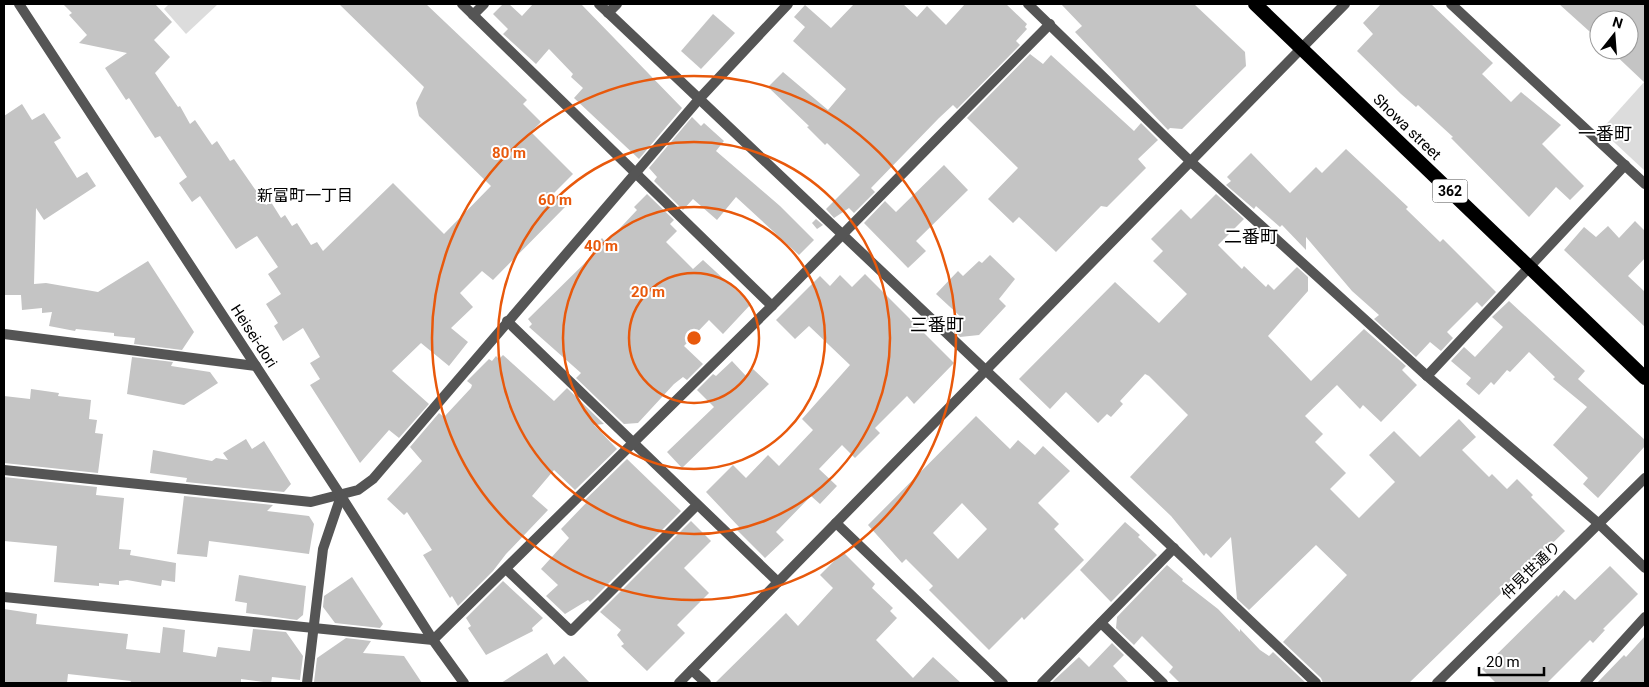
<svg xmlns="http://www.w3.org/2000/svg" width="1649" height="687" viewBox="0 0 1649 687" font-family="Roboto,'Noto Sans JP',sans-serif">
<rect width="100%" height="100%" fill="#fff"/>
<g fill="#dcdcdc">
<polygon points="169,4 218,4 186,34 164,9"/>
<polygon points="1645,81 1645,171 1601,130"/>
</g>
<g fill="#c4c4c4" fill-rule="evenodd">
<polygon points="63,4 155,4 172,22 154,40 170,57 155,73 178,107 180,106 190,124 195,120 212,145 217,141 230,161 234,159 266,205 271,202 281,218 285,215 292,226 297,223 311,245 317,242 323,251 393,183 444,234 491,186 419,116 416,103 424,87 339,4 426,4 527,100 523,104 541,122 531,132 573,174 553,194 566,206 493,280 482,271 460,293 473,307 451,328 468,342 449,366 421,343 392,371 429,404 399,438 389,430 360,463 310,385 320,379 310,363 320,357 303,328 283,341 274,326 278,323 266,304 281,294 268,274 278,267 257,236 236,249 200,196 192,202 179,183 187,177 160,136 155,138 129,98 126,100 105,68 127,53 79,43 87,35 69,15 72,13"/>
<polygon points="503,4 509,4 522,16 533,4 581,4 682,108 639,159 574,98 583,88 571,77 573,74 549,49 536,64 503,34 508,29 493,14"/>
<polygon points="854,4 903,4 917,17 927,6 946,25 965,4 1006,4 1027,24 1025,27 1027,29 1016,41 1020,45 957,109 953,105 939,118 871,188 875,192 854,213 849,208 834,218 826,209 860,175 827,143 825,145 807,127 809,126 768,87 783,72 828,110 846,89 793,41 805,27 794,17 805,5 831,28"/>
<polygon points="1061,4 1194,4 1245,52 1246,66 1182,129 1170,128 1168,130 1075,32 1082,26"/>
<polygon points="1381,4 1431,4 1493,63 1482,74 1511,102 1521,92 1561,125 1542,144 1584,186 1570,200 1556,187 1529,217 1451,138 1453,137 1418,105 1416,107 1401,94 1357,51 1373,34 1363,23"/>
<polygon points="1559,4 1645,4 1645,83 1610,50 1629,50 1629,20 1599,20 1599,40"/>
<polygon points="713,14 735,33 701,69 681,51"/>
<polygon points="1030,54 1043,64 1051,55 1134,131 1141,123 1158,140 1138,159 1146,168 1107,207 1101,206 1056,252 1019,217 1013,223 988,199 1018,168 967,118"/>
<polygon points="22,104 32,120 44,113 61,138 54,142 77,178 87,172 96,186 44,220 36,208 34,284 46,283 98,292 148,261 194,332 182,350 134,344 135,338 114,336 114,333 76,329 75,331 49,326 52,312 42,313 42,308 22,310 21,295 4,295 4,116"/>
<polygon points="692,117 701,126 704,123 724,141 716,151 780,206 814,240 799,255 736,197 717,220 693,199 683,210 654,181 657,177 649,168"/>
<polygon points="1346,149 1408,207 1406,209 1440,242 1443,239 1496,292 1482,307 1477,302 1447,332 1453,338 1441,351 1430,342 1416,357 1374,319 1379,315 1352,291 1306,237 1306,250 1282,225 1280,227 1256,206 1254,209 1226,185 1231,181 1227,177 1251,153 1290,193 1316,167 1322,173"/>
<polygon points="944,165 968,190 916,241 926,251 908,268 864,223 885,201 896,212"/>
<polygon points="647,194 674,220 670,224 677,231 666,242 693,269 703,260 751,304 723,334 709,320 684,346 703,364 687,380 683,377 674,384 638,423 624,424 576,378 581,373 529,327 532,324 528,319 594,254 590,251 602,238 606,243 637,210 634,207"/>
<polygon points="1216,194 1244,219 1218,245 1242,269 1244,266 1266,287 1268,284 1274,290 1297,267 1308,277 1308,291 1268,336 1311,381 1364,329 1406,366 1402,370 1417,385 1381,422 1363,405 1360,409 1337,385 1305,416 1323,434 1315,442 1346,473 1330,489 1359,518 1395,482 1369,455 1394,431 1420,457 1459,419 1476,437 1462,450 1489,477 1492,474 1507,489 1517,479 1533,495 1531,497 1565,531 1409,683 1323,683 1321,678 1283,642 1347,575 1316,545 1249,610 1237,599 1231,537 1211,558 1206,553 1204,556 1171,516 1130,477 1188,415 1149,376 1145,374 1120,401 1123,404 1111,417 1107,414 1098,423 1066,392 1050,409 1019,379 1115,282 1159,323 1187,294 1153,261 1163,251 1151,239 1181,209 1191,219"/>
<polygon points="816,219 823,225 817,229 812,223"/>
<polygon points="1635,221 1645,231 1645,258 1628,276 1645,292 1645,327 1564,250 1584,227 1596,237 1608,226 1619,238"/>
<polygon points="990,255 1015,279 999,299 1006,306 979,335 960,337 952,329 962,318 936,294 958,271 963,276 979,261 982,263"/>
<polygon points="865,274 954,363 914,404 907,396 875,428 880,433 855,458 842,445 819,469 837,486 820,504 811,496 776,532 784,540 765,558 737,530 740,528 706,492 733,465 746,478 768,455 779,466 813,430 802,419 850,365 809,326 795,339 776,320 820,276 830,286 840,275 852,287"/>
<polygon points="1509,301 1585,371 1578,379 1645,440 1645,446 1598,498 1583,484 1588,478 1553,445 1587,407 1553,379 1555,377 1529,352 1510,372 1507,370 1494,385 1491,382 1479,395 1466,384 1471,378 1451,361 1464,347 1475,357 1503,327 1492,317"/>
<polygon points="503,355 554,401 567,388 604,424 594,425 617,449 575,490 554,470 532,496 548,510 506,554 493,571 458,606 452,596 450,598 423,555 432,550 407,512 404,515 387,499 422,461 410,447 439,413 444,417 471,388 472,385 467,381 489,359 492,361 496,356 499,359"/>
<polygon points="132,357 173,362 171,366 210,372 218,383 184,405 127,394"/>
<polygon points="732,361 746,376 753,369 769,384 682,468 667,452 714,407 697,390 713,374 716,376"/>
<polygon points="31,389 59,393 58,396 91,400 89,419 97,420 95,433 103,434 98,473 4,463 4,396 30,399"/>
<path d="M976,416L1010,449L1018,440L1035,455L1043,446L1070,471L1038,503L1059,524L1054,529L1084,560L1024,620L1022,617L989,650L929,590L933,586L906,559L902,563L868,525ZM962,503L987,529L958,559L933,533Z"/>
<polygon points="246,439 252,449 264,441 291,484 284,492 186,482 187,478 150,473 153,450 212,461 216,458 228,460 223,453"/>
<polygon points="627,459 681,511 590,602 588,600 565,614 546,596 558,585 541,569 569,538 561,529 587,502 585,500"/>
<polygon points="4,477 97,487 96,495 124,498 119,549 131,550 130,555 176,563 175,582 162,580 161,586 127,580 119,581 119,585 99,583 99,586 54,582 57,546 4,541"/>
<polygon points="184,496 273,505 267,511 309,516 314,524 309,554 209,541 207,557 177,554"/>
<polygon points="691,521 711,541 684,568 709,593 677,625 685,633 647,671 621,646 624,644 617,635 621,630 600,612"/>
<polygon points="1125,522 1140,535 1138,537 1157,555 1111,602 1080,570"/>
<polygon points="843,552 875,584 872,588 893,608 890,611 897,618 876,640 913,678 933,657 961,683 715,683 786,613 798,626 833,588 820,575"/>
<polygon points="1167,565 1183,579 1182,581 1218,609 1240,632 1240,629 1260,650 1269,656 1273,652 1306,683 1180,683 1169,672 1173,667 1142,636 1134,645 1116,628 1117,617"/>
<polygon points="1610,566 1638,594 1603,629 1605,630 1593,643 1590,640 1547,683 1496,683 1482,669 1557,595 1558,597 1564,590 1575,600"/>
<polygon points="239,575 306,586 303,615 297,620 246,613 247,603 235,601"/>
<polygon points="352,577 383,624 380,628 335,623 323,607 324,596"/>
<polygon points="503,581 543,618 532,628 533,631 486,655 468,628 471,626 466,618"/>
<polygon points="4,609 37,614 36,624 128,634 126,649 160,653 163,627 185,630 183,652 216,657 218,647 250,651 253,629 286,632 303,656 300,680 272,677 271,683 241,679 241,683 130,683 131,681 68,674 67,683 4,682"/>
<polygon points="1645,636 1645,683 1597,683 1624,655 1626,657"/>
<polygon points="346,638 371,641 363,653 404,656 422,683 314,682 317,658"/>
<polygon points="1112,643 1124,655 1113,666 1129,683 1051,683 1079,657 1089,667"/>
<polygon points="547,653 554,665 564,656 590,683 501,683"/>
</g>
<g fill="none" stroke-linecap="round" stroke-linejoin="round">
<g stroke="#555" stroke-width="10">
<polyline points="462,4 772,306"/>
<polyline points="599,4 1316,683"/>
<polyline points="1028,4 1190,161 1427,376 1599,524 1645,568"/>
<polyline points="1451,4 1645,184"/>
<polyline points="608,13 617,4"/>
<polyline points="473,15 484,4"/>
<polyline points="507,321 778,582"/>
<polyline points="4,334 256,366"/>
<polyline points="1427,376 1625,165"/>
<polyline points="4,470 311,502 358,490 373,479 700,98 788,4"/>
<polyline points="836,523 1003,683"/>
<polyline points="506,569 571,631 697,505"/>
<polyline points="4,597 433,640 772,306 1050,24"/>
<polyline points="1101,623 1163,683"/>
<polyline points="692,670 706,683"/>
<polyline points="307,683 323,549 341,496"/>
<polyline points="1042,683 1174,548"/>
<polyline points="1437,683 1645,478"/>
<polyline points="1585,683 1645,617"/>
</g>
<g stroke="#555" stroke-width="10">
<polyline points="19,4 341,496 433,640 464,683"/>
<polyline points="679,683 1345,4"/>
</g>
<polyline stroke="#000" stroke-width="14" points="1255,4 1645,378"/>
</g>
<g fill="none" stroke="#e8590c" stroke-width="2.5">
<circle cx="694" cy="338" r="65"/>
<circle cx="694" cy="338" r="131"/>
<circle cx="694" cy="338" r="196"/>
<circle cx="694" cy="338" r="262"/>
</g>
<g text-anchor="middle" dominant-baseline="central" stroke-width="4" stroke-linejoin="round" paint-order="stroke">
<rect fill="#fff" stroke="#4c4c4c" stroke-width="1" x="1432.5" y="179.5" width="35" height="23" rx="4"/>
<g font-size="14" font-weight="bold" fill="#000">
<text x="1450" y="191">362</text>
</g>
<g font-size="15" fill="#000" stroke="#fff">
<text transform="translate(1407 127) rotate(44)">Showa street</text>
<text transform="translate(254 336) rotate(57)">Heisei-dori</text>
<text transform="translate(1531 570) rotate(-44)">仲見世通り</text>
</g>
<g font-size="16" fill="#000" stroke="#fff">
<text x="305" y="195">新富町一丁目</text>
</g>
<g font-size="18" fill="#000" stroke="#fff">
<text x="1605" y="133">一番町</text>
<text x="1251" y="236">二番町</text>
<text x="937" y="324">三番町</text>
</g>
</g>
<circle cx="694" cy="338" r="8" fill="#e8590c" stroke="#fff" stroke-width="2.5"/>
<g font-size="15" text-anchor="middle" font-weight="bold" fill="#e8590c" stroke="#fff" stroke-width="4" stroke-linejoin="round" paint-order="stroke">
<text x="509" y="158">80 m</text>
<text x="555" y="205">60 m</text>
<text x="601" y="251">40 m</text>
<text x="648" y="297">20 m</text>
</g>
<rect width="1649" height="687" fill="none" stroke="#000000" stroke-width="10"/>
<g transform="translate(1614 35) rotate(17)"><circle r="24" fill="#ffffff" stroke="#999999"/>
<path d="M0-4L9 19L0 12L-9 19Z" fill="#000000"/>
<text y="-8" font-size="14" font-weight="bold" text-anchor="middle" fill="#000000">N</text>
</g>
<path d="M1479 667v8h65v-8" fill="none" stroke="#000000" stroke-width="2.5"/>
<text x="1486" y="667" font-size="15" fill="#000000" stroke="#ffffff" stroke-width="4" paint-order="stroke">20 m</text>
</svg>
